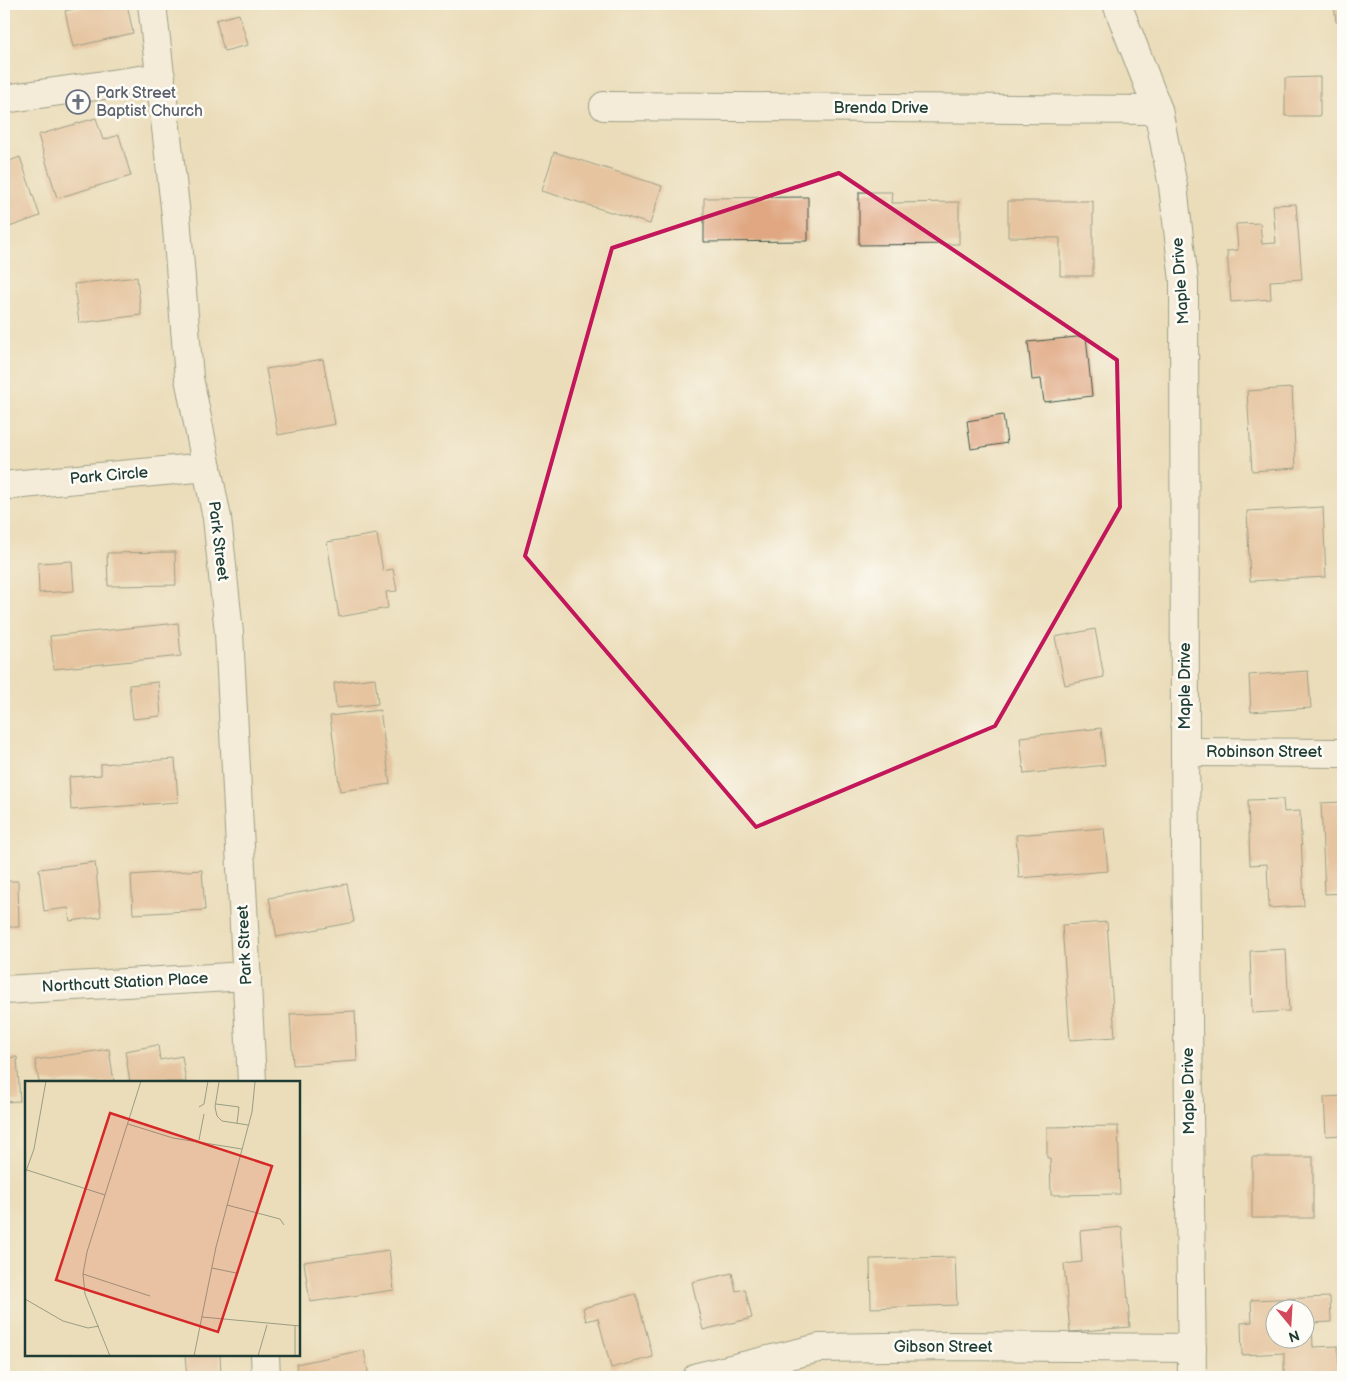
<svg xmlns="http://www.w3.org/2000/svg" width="1347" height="1381" viewBox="0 0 1347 1381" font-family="'Balsamiq Sans',sans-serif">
<rect width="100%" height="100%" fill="#fdfcf7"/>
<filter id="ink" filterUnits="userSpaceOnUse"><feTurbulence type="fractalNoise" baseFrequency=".02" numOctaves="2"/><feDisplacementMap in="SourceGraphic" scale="10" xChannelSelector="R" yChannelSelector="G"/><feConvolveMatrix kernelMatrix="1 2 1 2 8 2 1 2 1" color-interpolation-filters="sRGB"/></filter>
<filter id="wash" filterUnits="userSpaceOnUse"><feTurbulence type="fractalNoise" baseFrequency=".0096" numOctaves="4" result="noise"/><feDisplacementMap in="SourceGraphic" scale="20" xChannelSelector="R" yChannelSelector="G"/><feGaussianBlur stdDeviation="1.12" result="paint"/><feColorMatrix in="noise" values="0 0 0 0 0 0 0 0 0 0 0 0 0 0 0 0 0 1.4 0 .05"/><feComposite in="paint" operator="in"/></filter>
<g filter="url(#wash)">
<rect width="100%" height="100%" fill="#ebddb9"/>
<g id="blocks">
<g fill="#e0a782" fill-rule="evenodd">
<polygon points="95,4 127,4 133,33 73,47 65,11"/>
<polygon points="1334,4 1343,4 1343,21 1336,22"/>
<polygon points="239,14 248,45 224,51 216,20"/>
<polygon points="1320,77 1320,116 1285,116 1285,78"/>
<polygon points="96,118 103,140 119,135 131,176 57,198 38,135"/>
<polygon points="554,152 662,186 650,224 542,191"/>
<polygon points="20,157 40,216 4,229 4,163"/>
<polygon points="859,192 892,192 891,203 959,202 959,244 859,245"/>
<polygon points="808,197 808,241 704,242 704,198"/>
<polygon points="1008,201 1093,201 1093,276 1060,276 1060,238 1008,237"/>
<polygon points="1296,204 1302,279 1270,281 1271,299 1231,302 1227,251 1238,250 1236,224 1260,223 1262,244 1276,243 1273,205"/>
<polygon points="137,277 141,315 79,323 74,284"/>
<polygon points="1086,336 1092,396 1044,402 1041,379 1032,380 1028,342"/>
<polygon points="323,359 335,424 278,435 266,369"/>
<polygon points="1292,388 1296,468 1252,471 1247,391"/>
<polygon points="1003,415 1007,443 971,449 967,421"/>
<polygon points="1323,507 1326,577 1250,581 1247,511"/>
<polygon points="377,534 383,571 393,569 397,591 386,592 388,608 339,617 327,542"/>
<polygon points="175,552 176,585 108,586 107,553"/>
<polygon points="72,561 74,591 39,593 38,563"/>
<polygon points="178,623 181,656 54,669 50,636"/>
<polygon points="1095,629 1104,677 1065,685 1055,637"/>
<polygon points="1308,671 1311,708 1251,712 1249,675"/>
<polygon points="375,678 378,704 336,708 334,683"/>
<polygon points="158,682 161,716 133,719 129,685"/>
<polygon points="380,710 390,784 340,791 330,716"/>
<polygon points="1101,728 1105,765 1024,774 1020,737"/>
<polygon points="175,759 178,802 71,810 69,777 101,775 101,764"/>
<polygon points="1283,799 1284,812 1300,811 1304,906 1269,908 1267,864 1250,865 1248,800"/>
<polygon points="1343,802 1343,893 1325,894 1321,803"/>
<polygon points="1104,828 1108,871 1019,878 1016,835"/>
<polygon points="95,862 101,917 70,921 68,908 44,911 39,869"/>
<polygon points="202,870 205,910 133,914 131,875"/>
<polygon points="4,881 18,881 19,927 4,927"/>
<polygon points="347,884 354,922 277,937 269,898"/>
<polygon points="1107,922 1115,1037 1070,1040 1062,925"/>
<polygon points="1286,949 1289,1011 1252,1013 1250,951"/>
<polygon points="355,1011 357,1061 293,1065 290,1014"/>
<polygon points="158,1045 160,1060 182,1056 186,1082 130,1082 125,1051"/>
<polygon points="109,1049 114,1082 39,1082 35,1060"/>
<polygon points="17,1057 20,1101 4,1102 4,1058"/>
<polygon points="1343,1096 1343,1135 1326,1136 1324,1097"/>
<polygon points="1118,1126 1120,1194 1051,1195 1050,1158 1047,1158 1047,1127"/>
<rect x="1252" y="1157" width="61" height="61"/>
<polygon points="1122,1227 1130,1327 1070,1332 1064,1264 1082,1262 1080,1231"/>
<polygon points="389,1250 394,1290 310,1302 304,1262"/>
<polygon points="955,1257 957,1305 871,1308 870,1259"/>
<polygon points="732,1273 736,1291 745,1289 752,1318 703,1330 692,1282"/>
<polygon points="636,1294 653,1357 611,1368 598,1318 586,1321 583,1308"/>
<path d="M1330,1297L1331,1322L1312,1323L1313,1347L1338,1346L1339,1374L1284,1377V1353L1242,1355L1241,1323L1252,1322L1251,1300ZM1274,1308H1304V1338H1274Z"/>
<polygon points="364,1350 369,1377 299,1377 296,1364"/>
<polygon points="185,1355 220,1355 221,1376 187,1377"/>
</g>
</g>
</g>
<g filter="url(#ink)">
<use href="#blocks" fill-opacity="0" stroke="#3e5548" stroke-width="1"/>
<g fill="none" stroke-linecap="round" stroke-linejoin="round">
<g stroke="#3e5548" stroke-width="30">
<g id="minor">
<polyline points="152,4 176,216 189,378 217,518 229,633 252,1082"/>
<polyline points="1117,4 1158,110 1173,186 1184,281 1185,752 1192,1377"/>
<polyline points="4,99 161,77"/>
<polyline points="604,106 1158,110"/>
<polyline points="12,485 207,467"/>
<polyline points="1185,752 1343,753"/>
<polyline points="4,990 247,976"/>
<polyline points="265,1355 266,1377"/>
<polyline points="697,1377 819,1348 952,1346 1192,1348"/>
</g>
</g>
<use href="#minor" stroke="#fff" stroke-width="28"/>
</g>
</g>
<path d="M0 0H1347V1381H0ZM839,173L1117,360L1120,507L995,726L756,827L525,556L612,248Z" fill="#ebddb9" fill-opacity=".55" fill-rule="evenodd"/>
<path fill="none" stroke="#c2185b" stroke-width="4" stroke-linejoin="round" d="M839,173L1117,360L1120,507L995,726L756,827L525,556L612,248Z"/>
<defs>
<g id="church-ring" transform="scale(1.25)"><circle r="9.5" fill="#fdfcf7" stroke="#6b7280" stroke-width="1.5"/><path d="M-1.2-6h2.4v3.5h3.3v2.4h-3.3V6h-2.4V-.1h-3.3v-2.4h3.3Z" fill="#6b7280"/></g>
</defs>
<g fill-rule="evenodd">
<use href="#church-ring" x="78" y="102"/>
</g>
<g text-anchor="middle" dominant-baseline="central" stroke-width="5" stroke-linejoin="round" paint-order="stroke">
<g font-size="16" fill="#5b616d" stroke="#fdfcf7" text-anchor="start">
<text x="96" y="93">Park Street<tspan x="96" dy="18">Baptist Church</tspan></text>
</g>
<g font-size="16" fill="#1f3d34" stroke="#fdfcf7">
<text x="881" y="108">Brenda Drive</text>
<text transform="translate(1181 281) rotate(-94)">Maple Drive</text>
<text transform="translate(109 476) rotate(-5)">Park Circle</text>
<text transform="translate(218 541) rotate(83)">Park Street</text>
<text transform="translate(1185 686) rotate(-90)">Maple Drive</text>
<text x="1264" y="752">Robinson Street</text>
<text transform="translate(245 945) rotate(-93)">Park Street</text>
<text transform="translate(125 983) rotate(-3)">Northcutt Station Place</text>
<text transform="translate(1189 1091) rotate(-91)">Maple Drive</text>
<text x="943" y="1347">Gibson Street</text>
</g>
</g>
<g transform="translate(25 1081)">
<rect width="275" height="275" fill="#ebddb9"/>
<path fill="none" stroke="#999d84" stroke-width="1" d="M189,0H238M194,1L190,26L192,35L197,40L223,44M191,23L214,26L212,42M174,26L179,23L183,0M103,43L148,57L217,68M174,59L179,33M2,89L80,114M0,93L9,68L21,0M202,124L255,138L259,144M187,187L211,192M58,193L125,215M0,218L38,240L63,247L74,245M177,236L275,245M85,275L60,213L58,193L62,171L116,0M169,275L191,166L227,31L230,1M233,275L242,244M270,275V245"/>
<path fill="#d62828" fill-opacity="0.15" stroke="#d62828" stroke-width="2.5" d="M85,32L247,85L193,251L31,199Z"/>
<rect width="275" height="275" fill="none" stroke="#1f3d34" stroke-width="2.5"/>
</g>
<rect width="1347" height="1381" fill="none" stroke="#fdfcf7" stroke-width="20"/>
<g transform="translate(1290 1324) rotate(162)"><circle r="24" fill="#fdfcf7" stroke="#a4b0a9"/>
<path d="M0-4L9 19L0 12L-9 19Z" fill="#d1495b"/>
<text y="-8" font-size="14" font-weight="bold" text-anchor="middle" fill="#1f3d34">N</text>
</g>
</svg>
